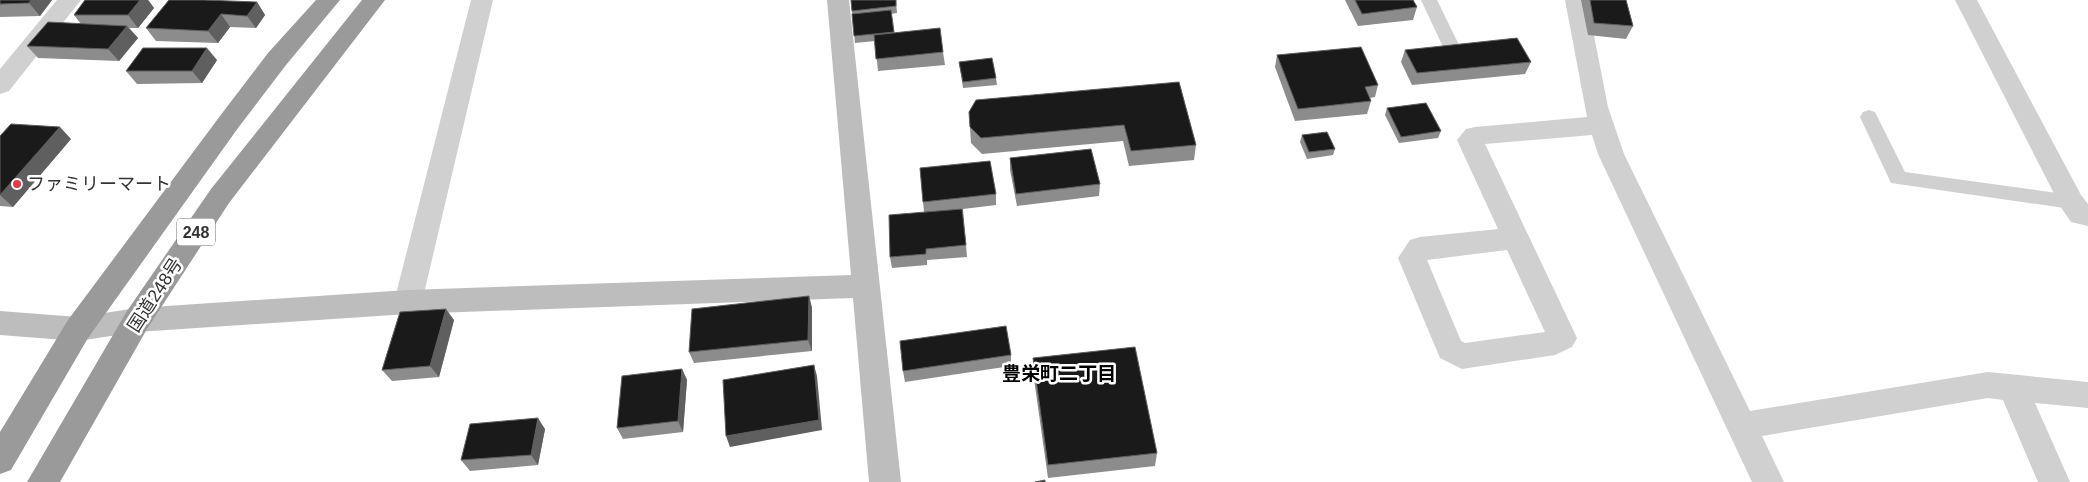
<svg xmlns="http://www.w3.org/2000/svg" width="2088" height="482" viewBox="0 0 2088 482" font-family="Arial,'Noto Sans JP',sans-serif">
<rect width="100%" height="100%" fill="#fff"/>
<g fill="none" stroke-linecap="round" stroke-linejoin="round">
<g fill="#d0d0d0" fill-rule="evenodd">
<polygon points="1421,0 1437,0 1459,45 1456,49 1444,49"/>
<polygon points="1869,110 1875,112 1905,172 2071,195 2078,197 2081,202 2078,207 2071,209 1891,183 1860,117 1863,112"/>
</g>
<g fill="#d0d0d0" fill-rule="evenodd">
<polygon points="57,0 81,0 9,91 0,94 0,69"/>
<polygon points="471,0 493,0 422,302 418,310 408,314 398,310 394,302"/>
<path d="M1565,0H1587L1608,107L1624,154L1750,411L1988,372L2088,382V408L2035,403L2070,482H2038L2003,400L1988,398L1762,436L1784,482H1752L1598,154L1592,135L1485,144L1577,338L1572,347L1555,355L1462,369L1440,358L1398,258L1410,240L1420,237L1498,229L1457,140L1466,129L1475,127L1587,117ZM1507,250L1545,332L1465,343L1461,341L1427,260Z"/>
<polygon points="1955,0 1977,0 2081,195 2088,204 2088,226 2071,222 2062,209"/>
</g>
<polygon fill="#bdbdbd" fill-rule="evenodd" points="827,0 849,0 901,482 869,482 853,298 408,314 137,332 78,341 0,335 0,311 78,317 137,308 408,290 851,275"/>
<g fill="#9a9a9a" fill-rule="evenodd">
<polygon points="316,0 340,0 286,65 238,128 88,338 11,470 0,474 0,432 68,320 220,116 268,53"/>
<polygon points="362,0 385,0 229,203 147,329 60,482 27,482 127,311 211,189"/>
</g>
</g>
<g fill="#8c8c8c">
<polygon points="0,0 52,0 40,16 0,17"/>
<polygon points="85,0 148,0 154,8 138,28 129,28 138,38 119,61 38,58 27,46 81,24 74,15"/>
<polygon points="851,0 896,0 897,13 891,14 894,33 943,52 945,65 878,71 875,41 855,43"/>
<polygon points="1345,0 1413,0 1417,7 1413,20 1358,26"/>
<polygon points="1581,0 1626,0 1633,26 1626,39 1588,35"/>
<polygon points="257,2 265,15 256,28 230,27 218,43 156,41 146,28"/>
<polygon points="1405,50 1531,62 1525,74 1412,85 1401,62"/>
<polygon points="1277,55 1378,85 1375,97 1370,98 1371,101 1367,114 1295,121 1275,67"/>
<polygon points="217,60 202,83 137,84 126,71"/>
<polygon points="959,62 996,78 997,85 963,88"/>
<polygon points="1179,82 1196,145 1194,160 1129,166 1123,141 982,154 971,143 969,112"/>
<polygon points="1387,108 1441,131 1438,138 1399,143 1385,115"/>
<polygon points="1302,135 1335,149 1333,155 1307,159 1300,142"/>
<polygon points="0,136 71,139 13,207 0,206"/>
<polygon points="1010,158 1100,184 1099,196 1017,206 1010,170"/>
<polygon points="920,168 996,194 996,205 963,209 967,257 927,260 927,265 892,268 890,257 924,212"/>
<polygon points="809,296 812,308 812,351 694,363 689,352"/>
<polygon points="454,320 439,377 392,381 382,370"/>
<polygon points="1011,355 1011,366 905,382 903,371"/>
<polygon points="1033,358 1157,453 1155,466 1048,478 1033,372"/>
<polygon points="682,369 687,380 683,432 623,439 617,428"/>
<polygon points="545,429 538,465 470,471 461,460"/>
</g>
<g fill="#5f5f5f">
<polygon points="31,0 52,0 40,16 29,3"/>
<polygon points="140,0 148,0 154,8 138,28 128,15"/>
<polygon points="257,2 265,15 256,28 247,16"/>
<polygon points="221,14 230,27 218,43 208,31"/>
<polygon points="127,26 138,38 119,61 108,49"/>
<polygon points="207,48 217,60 202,83 192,71"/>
<polygon points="60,127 71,139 13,207 0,195"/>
<polygon points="809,296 812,308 812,351 808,340"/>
<polygon points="446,309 454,320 439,377 430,366"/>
<polygon points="814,365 817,376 822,430 730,447 726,436"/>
<polygon points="682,369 687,380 683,432 678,421"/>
<polygon points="538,418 545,429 538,465 531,455"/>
</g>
<g fill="#1a1a1a" stroke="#5f5f5f">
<polygon points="0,0 31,0 29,3 0,4"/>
<polygon points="85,0 140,0 128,15 74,15"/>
<polygon points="169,0 204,0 257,2 247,16 221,14 208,31 146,28"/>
<polygon points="851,0 896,0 896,6 852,11"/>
<polygon points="1355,0 1413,0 1417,7 1362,14"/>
<polygon points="1590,0 1626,0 1633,26 1594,23"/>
<polygon points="891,10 894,32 854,36 852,14"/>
<polygon points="48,22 127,26 108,49 27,46"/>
<polygon points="940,28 943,52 876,59 874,35"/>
<polygon points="1517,38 1531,62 1417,73 1405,50"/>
<polygon points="1361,47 1378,85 1365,87 1371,101 1298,109 1277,55"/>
<polygon points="143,48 207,48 192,71 126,71"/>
<polygon points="992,58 996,78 963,82 959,62"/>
<polygon points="1179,82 1196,145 1131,151 1124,125 981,138 970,127 969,112 976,100"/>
<polygon points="1426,103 1441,131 1401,137 1387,108"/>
<polygon points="11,124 60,127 0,195 0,136"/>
<polygon points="1327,132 1335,149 1309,152 1302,135"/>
<polygon points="1091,149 1100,184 1016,194 1010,158"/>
<polygon points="990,161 996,194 923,202 920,168"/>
<polygon points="962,209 966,245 926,249 926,254 890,257 889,215"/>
<polygon points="809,296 808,340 689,352 692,309"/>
<polygon points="446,309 430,366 382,370 400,312"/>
<polygon points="1006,326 1011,355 903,371 900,341"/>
<polygon points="1135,347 1157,453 1048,465 1033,358"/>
<polygon points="814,365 819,420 726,436 723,380"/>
<polygon points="682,369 678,421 617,428 622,376"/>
<polygon points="538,418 531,455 461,460 470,424"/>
<polygon points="1045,480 1045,482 1035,482"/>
</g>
<circle fill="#e63946" stroke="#fff" stroke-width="2" cx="17" cy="184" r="5"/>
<g text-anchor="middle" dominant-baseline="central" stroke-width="5" stroke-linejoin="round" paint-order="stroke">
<rect fill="#fff" stroke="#707070" stroke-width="1" x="177" y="218.5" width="38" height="27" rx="4"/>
<g font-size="16" font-weight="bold" fill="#333">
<text x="196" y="232">248</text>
</g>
<g font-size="18" fill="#333" stroke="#fff" text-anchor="start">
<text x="27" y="184">ファミリーマート</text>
</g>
<g font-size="18" fill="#333" stroke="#fff">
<text transform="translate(155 295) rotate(-57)">国道248号</text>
</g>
<g font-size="19" font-weight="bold" fill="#000" stroke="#fff">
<text x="1059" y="373">豊栄町二丁目</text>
</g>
</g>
</svg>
